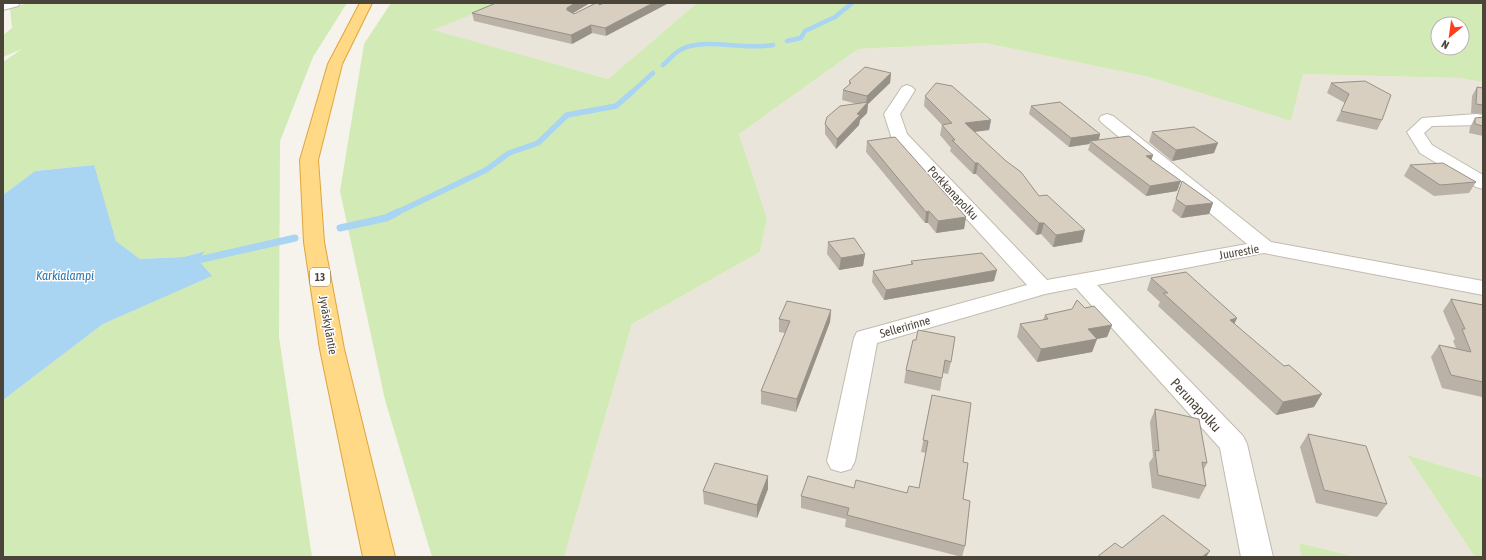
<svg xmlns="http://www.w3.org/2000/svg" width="1486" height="560" viewBox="0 0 1486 560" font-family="'Asap Condensed',sans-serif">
<rect width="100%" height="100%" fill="#f6f3ec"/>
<g fill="#eae5da">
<polygon points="501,3 697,3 608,79 432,30"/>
<polygon points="985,43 1149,77 1291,121 1303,74 1459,78 1483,82 1483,478 1407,455 1475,557 1357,557 1299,543 1301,557 564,557 632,324 760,252 767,218 739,134 858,49"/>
</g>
<g fill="#d2eab5" fill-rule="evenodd">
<polygon points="28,3 347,3 313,57 280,141 279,337 312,557 3,557 3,400 103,324 211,276 198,260 204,251 184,257 140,259 116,241 93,165 35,171 3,195 3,62 22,49 3,57 3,35 12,28 10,8"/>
<path d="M391,3H501L433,30L608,79L697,3H1483V82L1459,78L1303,74L1291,121L1149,77L985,43L858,49L739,134L767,218L760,252L632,324L564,557H432L385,400L340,191L364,44ZM1438,24H1462V48H1438Z"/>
<polygon points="1407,455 1483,478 1483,557 1475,557"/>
<polygon points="1299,543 1357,557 1301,557"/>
</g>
<polygon fill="#a9d4f2" points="94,165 116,241 140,259 184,257 205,251 198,260 212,276 103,324 3,400 3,195 35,171"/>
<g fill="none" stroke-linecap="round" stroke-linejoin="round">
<g stroke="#a9d4f2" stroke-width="4.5">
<polyline points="787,41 801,38 805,31 835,17 852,3"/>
<path d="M663,65C669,60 675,52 682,49C707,37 744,51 773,45"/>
<polyline points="630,94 653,73"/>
</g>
<polyline stroke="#a9d4f2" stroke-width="5.5" points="396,213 486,170 509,153 538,143 567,115 616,106 631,93"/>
<g stroke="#a9d4f2" stroke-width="7">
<polyline points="340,228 386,218 398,212"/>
<polyline points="198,260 295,238"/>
</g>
<g stroke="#c2bbae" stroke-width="2">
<g id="minor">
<polygon points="3,3 20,3 18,6 3,10"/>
<polygon points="907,85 912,87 915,90 900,114 907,134 1047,280 1247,244 1101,122 1099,119 1101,116 1107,114 1113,116 1271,242 1483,281 1483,295 1264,253 1097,285 1243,436 1247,444 1273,557 1241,557 1220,448 1076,288 1045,294 877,343 855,461 851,469 841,472 831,469 827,461 854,338 857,332 1027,285 891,136 884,114 902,87"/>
<polygon points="1476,114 1483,115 1483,125 1432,126 1424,133 1432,145 1483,175 1483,189 1476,187 1420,153 1407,132 1422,118"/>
</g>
</g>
<g stroke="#e0a43c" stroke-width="2">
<polygon id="trunk" points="360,3 372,3 342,64 318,160 324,242 344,349 395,557 363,557 320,349 304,242 300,160 328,64"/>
</g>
<use href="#minor" fill="#fff" fill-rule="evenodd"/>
<use href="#trunk" fill="#ffd985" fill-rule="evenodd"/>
</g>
<g fill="#bab2a6">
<polygon points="590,3 573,13 574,14 596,3 601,3 601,4 604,3 606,36 592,33 572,44 474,21 472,13"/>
<polygon points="891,73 890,83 868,104 867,113 860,120 859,125 836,149 825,134 825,124 857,104 842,100 843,90 849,85 849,81"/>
<polygon points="1365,81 1382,120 1377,130 1336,121 1345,103 1327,93 1331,83"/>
<polygon points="1477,87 1483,88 1483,114 1471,113 1472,96"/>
<polygon points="925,96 991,120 989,130 975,132 1039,196 1082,242 1053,247 1041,234 1036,235 976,174 973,174 950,151 951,148 940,135 942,125 924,106"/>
<polygon points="1031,106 1100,134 1099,140 1153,155 1151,160 1177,191 1146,196 1088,150 1090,144 1069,147 1029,114"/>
<polygon points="1483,117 1483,136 1469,133 1470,127 1475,118"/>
<polygon points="1152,132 1214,153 1172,161 1149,142"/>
<polygon points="867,141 966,217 964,229 936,233 928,223 925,223 866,152"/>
<polygon points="1410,165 1476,182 1469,193 1434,196 1404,176"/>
<polygon points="1182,181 1213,203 1209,214 1181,218 1172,211"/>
<polygon points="828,242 865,254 863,266 839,270 827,254"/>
<polygon points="911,261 994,281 884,300 872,282 873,271 911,265"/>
<polygon points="1151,278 1237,318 1234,323 1314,407 1276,415 1158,306 1160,302 1147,290"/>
<polygon points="1451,299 1483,305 1483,400 1482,397 1442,388 1431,357 1439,345 1456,348 1453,341 1455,339 1443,311"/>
<polygon points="1085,308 1112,325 1107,337 1097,339 1092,352 1037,362 1017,337 1020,324 1043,320 1045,315"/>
<polygon points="831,310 830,322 796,412 761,404 761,391 785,333 779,332 779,319"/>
<polygon points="913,340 951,362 948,374 943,373 940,391 904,383 906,370"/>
<polygon points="932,395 963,462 963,499 965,546 962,557 845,527 846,519 801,508 801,496 854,488 907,493 919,488 926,453 921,452"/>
<polygon points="1155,409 1207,463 1204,469 1206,486 1199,499 1152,488 1149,463 1153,457 1150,422"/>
<polygon points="1308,434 1387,504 1377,517 1316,503 1300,447"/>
<polygon points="768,476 768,489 757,518 704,504 703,491"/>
</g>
<g fill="#979187">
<polygon points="575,3 590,3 568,16 568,18 567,8"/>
<polygon points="653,3 669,3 606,36 605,28"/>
<polygon points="591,25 592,33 572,44 571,35"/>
<polygon points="891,73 890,83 868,104 867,113 860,120 859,125 836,149 837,139 857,114 866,104 867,96"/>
<polygon points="991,120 989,130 964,133 965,123"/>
<polygon points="1100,134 1098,143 1090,141 1089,144 1069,147 1071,138"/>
<polygon points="1218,143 1214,153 1172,161 1176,150"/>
<polygon points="1153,155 1150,165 1146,156"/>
<polygon points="975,163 978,163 976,174 973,174"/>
<polygon points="1181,181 1177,191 1146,196 1150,186"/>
<polygon points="1213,203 1209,214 1181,218 1186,206"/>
<polygon points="929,211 928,223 925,223 926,212"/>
<polygon points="966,217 964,229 936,233 938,221"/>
<polygon points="1039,223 1044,223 1041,234 1036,235"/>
<polygon points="1085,230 1082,242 1053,247 1056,235"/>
<polygon points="865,254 863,266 839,270 841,258"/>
<polygon points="997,270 994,281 884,300 886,290"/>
<polygon points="831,310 830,322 796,412 797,399"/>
<polygon points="1237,318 1231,331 1230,320"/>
<polygon points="1112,325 1107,337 1097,339 1092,352 1037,362 1041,349 1088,329"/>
<polygon points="1322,394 1314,407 1276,415 1283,402"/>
<polygon points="768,476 768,489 757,518 757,505"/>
<polygon points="1210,551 1206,557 1202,557"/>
</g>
<g fill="#d8cfc1" stroke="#979187">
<polygon points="496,3 575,3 567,8 567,10 574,14 596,3 600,3 599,5 604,3 653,3 605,28 591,25 571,35 472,13"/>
<polygon points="865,67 891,73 867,96 843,90 851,83 849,81"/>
<polygon points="1365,81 1391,95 1382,120 1341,111 1349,94 1331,83"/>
<polygon points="936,83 952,86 991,120 965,123 1006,161 1021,172 1039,196 1047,195 1085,230 1056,235 1044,223 1039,223 978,163 975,163 952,140 955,140 942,125 952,123 925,96"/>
<polygon points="1477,87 1483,88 1483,105 1476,104"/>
<polygon points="868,102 857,114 860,115 837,139 825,124 827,117 840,106"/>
<polygon points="1060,102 1100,134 1071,138 1031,106"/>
<polygon points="1483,117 1483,126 1475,124 1475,118"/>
<polygon points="1194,127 1218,143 1176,150 1152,132"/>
<polygon points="1129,136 1153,155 1146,156 1181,181 1150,186 1090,141"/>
<polygon points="895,137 966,217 938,221 929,211 926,212 867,141"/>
<polygon points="1443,163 1476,182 1440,185 1410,165"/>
<polygon points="1182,181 1213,203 1186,206 1176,199"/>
<polygon points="854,238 865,254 841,258 828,242"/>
<polygon points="982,253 997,270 886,290 873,271 913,264 911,261"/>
<polygon points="1186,272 1237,318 1230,320 1284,366 1289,365 1322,394 1283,402 1163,293 1168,293 1151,278"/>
<polygon points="1451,299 1483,305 1483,382 1451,375 1439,345 1471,352 1462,329 1465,329"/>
<polygon points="1077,300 1085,308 1094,306 1112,325 1088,329 1097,339 1041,349 1020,324 1048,319 1045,315 1072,309"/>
<polygon points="787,301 831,310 797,399 761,391 790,321 779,319"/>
<polygon points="918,330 955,337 951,362 945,360 942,378 906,370 913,340 916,340"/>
<polygon points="932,395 971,403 963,462 968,463 963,499 970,501 965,546 847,515 849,508 801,496 808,476 854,488 856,480 907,493 909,486 919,488 928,441 923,440"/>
<polygon points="1155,409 1199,419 1207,463 1202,462 1206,486 1158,475 1155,450 1159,451"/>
<polygon points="1308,434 1366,446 1387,504 1324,490"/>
<polygon points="715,463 768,476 757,505 703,491"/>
<polygon points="1163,515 1210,551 1202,557 1097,557 1115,543 1122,548"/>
</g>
<g text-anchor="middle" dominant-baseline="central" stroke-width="3" stroke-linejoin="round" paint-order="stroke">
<rect fill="#fff" stroke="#817c74" stroke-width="1" x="310" y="268" width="20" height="18" rx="3"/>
<g font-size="11" font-weight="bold" fill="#4b4439">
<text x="320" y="277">13</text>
</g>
<g font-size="12" fill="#4b4439" stroke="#fff">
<text transform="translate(953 193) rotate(47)">Porkkanapolku</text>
<text transform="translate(1239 252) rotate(-10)">Juurestie</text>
<text transform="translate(328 325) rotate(80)">Jyväskyläntie</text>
<text transform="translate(905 327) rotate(-16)">Selleririnne</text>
</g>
<g font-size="13" font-style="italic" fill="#2e7ab2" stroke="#fff">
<text x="65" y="275">Karkialampi</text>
</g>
<g font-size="14" fill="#4b4439" stroke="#fff">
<text transform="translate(1196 405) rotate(47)">Perunapolku</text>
</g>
</g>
<rect width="1486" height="560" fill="none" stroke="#4b4439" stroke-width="8"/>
<g transform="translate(1450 36) rotate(209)"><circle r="19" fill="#ffffff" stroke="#b7b4b0"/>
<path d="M0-3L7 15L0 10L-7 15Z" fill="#fc3f1d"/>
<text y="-6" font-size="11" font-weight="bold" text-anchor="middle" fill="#4b4439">N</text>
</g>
</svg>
